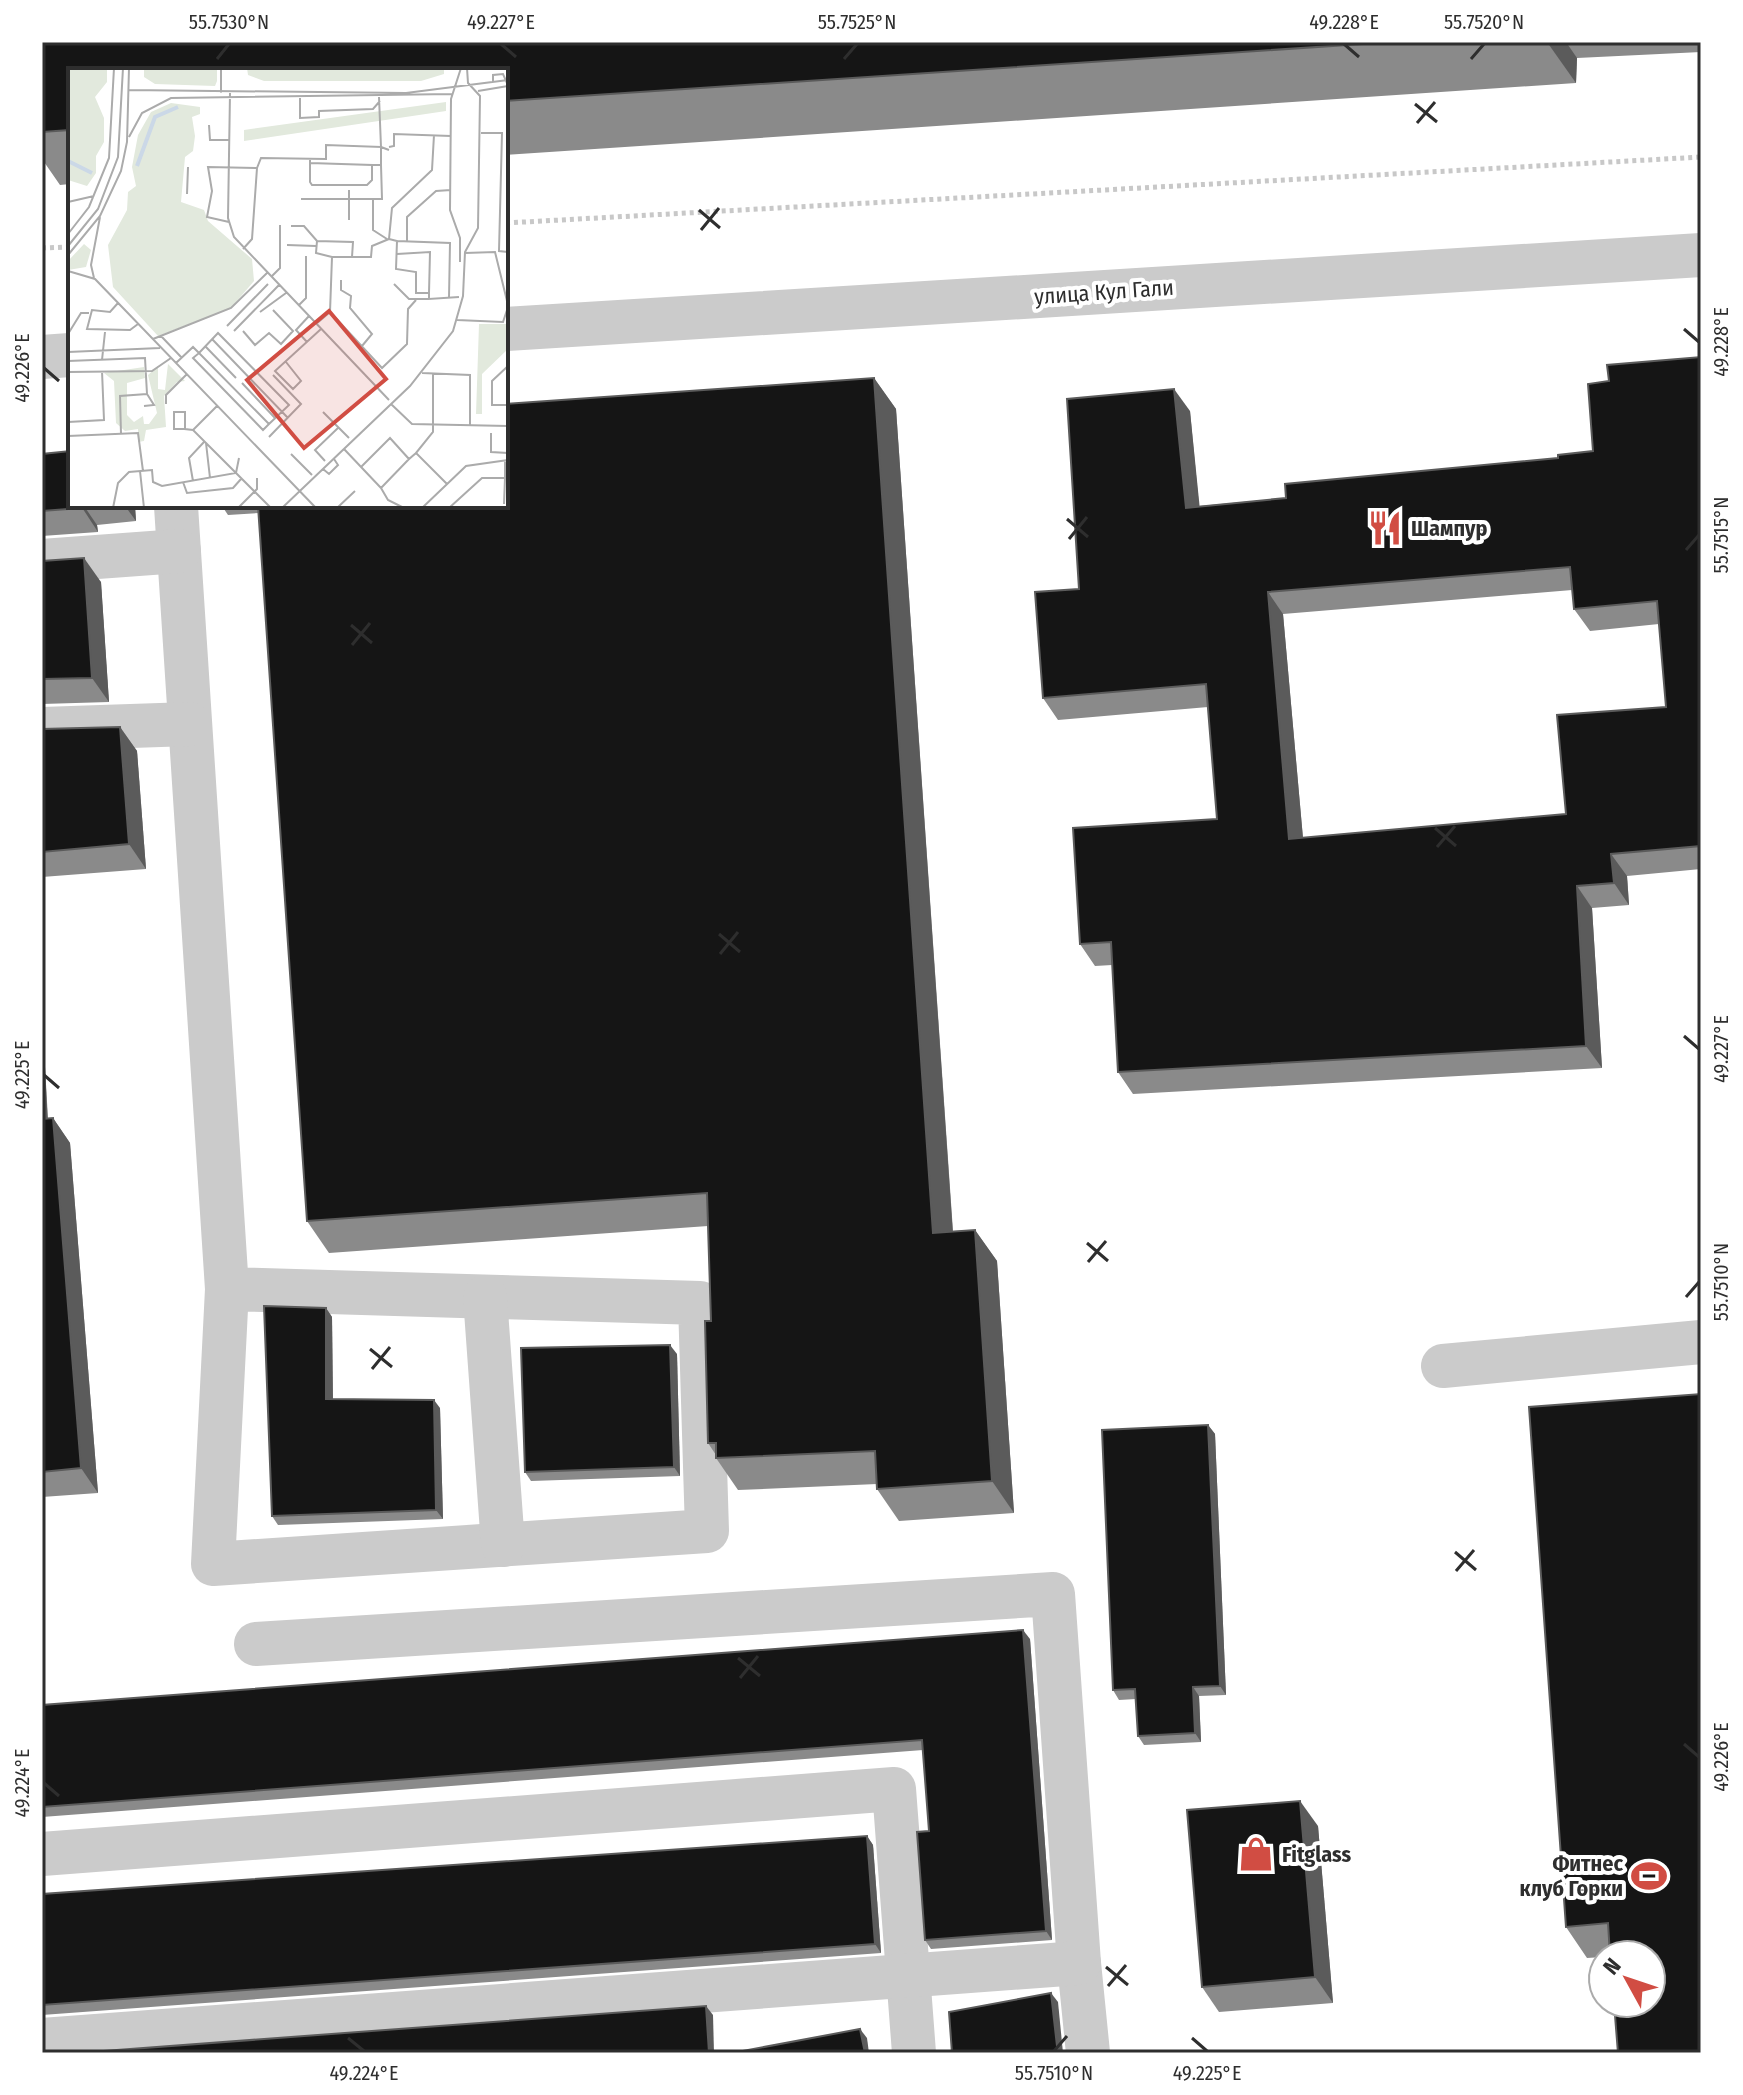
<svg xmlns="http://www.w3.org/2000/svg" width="1743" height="2095" viewBox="0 0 1743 2095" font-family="'Fira Sans Condensed',sans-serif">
<rect width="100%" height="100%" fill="#fff"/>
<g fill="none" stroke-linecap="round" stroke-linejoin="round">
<g stroke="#c8c8c8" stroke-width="5" stroke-dasharray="4 4" stroke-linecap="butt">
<polyline points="506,223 1701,157"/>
<polyline points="42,248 70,247"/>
</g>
<g stroke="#cbcbcb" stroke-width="44">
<polyline points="506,329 1701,255"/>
<polyline points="42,357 70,355"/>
<polyline points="176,506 227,1289 213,1564 707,1531 700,1303 227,1289"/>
<polyline points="42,561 179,551"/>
<polyline points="42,729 190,724"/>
<polyline points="485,1297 503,1545"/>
<polyline points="1443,1366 1701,1342"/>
<polyline points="256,1644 1053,1594 1079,1963 1088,2053"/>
<polyline points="42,1854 894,1789 914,2053"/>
<polyline points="42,2040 1079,1963"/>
</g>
</g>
<g fill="#8a8a8a" fill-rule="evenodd">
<polygon points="42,42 1701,42 1701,52 1577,58 1576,83 506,155 506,70 70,70 70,184 60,185 42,159"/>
<path d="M1701,357V869L1627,876L1629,905L1592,908L1602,1068L1133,1094L1118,1072L1112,965L1095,966L1080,944L1217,819L1208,707L1058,720L1043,698L1079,589L1190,411L1199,506L1286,498L1558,458L1593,451L1609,381ZM1572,590L1574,609L1590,631L1659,624L1666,707L1566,814L1303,838L1283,614Z"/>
<polygon points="874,378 896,409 953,1231 975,1230 997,1261 1014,1513 899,1521 877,1489 877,1484 738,1490 716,1458 716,1455 708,1443 711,1321 708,1226 329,1253 307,1221 259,513 228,515 222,506 506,506"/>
<polygon points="42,454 70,506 135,506 136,521 97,525 98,532 42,536"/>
<polygon points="42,561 101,582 109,702 42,704"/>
<polygon points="120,727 137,751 146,869 42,877 42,729"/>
<polygon points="42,1046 44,1049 48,1119 53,1118 70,1143 98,1493 42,1497"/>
<polygon points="326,1308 332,1317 333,1399 440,1408 443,1519 278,1525 272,1516"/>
<polygon points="677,1354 680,1476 531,1481 525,1472"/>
<polygon points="1529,1407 1651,1955 1603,1955 1603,1957 1587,1958 1566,1927"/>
<polygon points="1208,1425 1215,1434 1226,1695 1199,1696 1201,1742 1144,1745 1138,1736 1136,1699 1119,1700 1113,1690"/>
<polygon points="1030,1639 1052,1940 931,1949 925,1940 929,1831 923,1750 42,1817 42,1705"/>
<polygon points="1318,1826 1333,2003 1219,2012 1202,1987"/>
<polygon points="867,1836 873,1845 881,1953 42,2015 42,1894"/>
</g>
<g fill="#5b5b5b">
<polygon points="1547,42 1566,42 1577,58 1576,83"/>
<polygon points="874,378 896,409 955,1264 933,1233"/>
<polygon points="1174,389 1190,411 1202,530 1186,508"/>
<polygon points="81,506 84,506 97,525 98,532"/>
<polygon points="125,506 135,506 136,521"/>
<polygon points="84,558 101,582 109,702 92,678"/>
<polygon points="1268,592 1283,614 1305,861 1289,839"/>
<polygon points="120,727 137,751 146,869 129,844"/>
<polygon points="1611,854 1627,876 1629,905 1614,883"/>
<polygon points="1577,886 1592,908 1602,1068 1586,1046"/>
<polygon points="42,1046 44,1049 49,1145 42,1135"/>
<polygon points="53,1118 70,1143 98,1493 81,1468"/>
<polygon points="975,1230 997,1261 1014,1513 992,1481"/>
<polygon points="326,1308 332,1317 333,1408 326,1399"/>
<polygon points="670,1345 677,1354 680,1476 674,1467"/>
<polygon points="434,1400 440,1408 443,1519 436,1510"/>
<polygon points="1208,1425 1215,1434 1226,1695 1220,1686"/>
<polygon points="1023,1630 1030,1639 1052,1940 1046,1931"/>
<polygon points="1193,1687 1199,1696 1201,1742 1195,1733"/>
<polygon points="1300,1801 1318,1826 1333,2003 1315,1977"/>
<polygon points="867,1836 873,1845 881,1953 875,1944"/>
<polygon points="1051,1993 1058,2002 1063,2053 1059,2053 1057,2046"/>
<polygon points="706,2006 713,2015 714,2053 709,2053"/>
<polygon points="860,2029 867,2038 869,2053 865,2053"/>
</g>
<g fill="#151515" stroke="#5b5b5b" stroke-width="2" fill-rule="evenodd">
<polygon points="42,42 1392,42 506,101 506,70 70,70 70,130 42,132"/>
<path d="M1701,357V846L1611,854L1614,883L1577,886L1586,1046L1118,1072L1111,942L1080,944L1073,828L1217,819L1206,684L1043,698L1035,592L1079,589L1067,399L1174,389L1186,508L1286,498L1285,484L1558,458V455L1593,451L1588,384L1609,381L1607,365ZM1570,567L1574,609L1657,601L1666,707L1557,715L1566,814L1289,839L1268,592Z"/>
<polygon points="874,378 933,1233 975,1230 992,1481 877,1489 875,1451 716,1458 716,1443 708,1443 705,1321 711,1321 707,1193 307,1221 258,506 506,506 506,404"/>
<polygon points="70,451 70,506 81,506 81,508 42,511 42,454"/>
<polygon points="84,558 92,678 42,679 42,561"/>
<polygon points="120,727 129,844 42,852 42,729"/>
<polygon points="53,1118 81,1468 42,1472 42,1119"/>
<polygon points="264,1306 326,1308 326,1399 434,1400 436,1510 272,1516"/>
<polygon points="670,1345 674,1467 525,1472 521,1348"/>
<polygon points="1701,1394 1701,2053 1618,2053 1614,2003 1651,2003 1651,1955 1610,1955 1608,1923 1566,1927 1529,1407"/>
<polygon points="1208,1425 1220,1686 1193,1687 1195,1733 1138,1736 1135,1689 1113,1690 1102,1430"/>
<polygon points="1023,1630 1046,1931 925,1940 917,1832 929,1831 922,1740 42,1807 42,1705"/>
<polygon points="1300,1801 1315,1977 1202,1987 1187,1810"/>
<polygon points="867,1836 875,1944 42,2005 42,1894"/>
<polygon points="1051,1993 1057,2046 1059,2053 952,2053 949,2012"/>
<polygon points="706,2006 709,2053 77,2053"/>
<polygon points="860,2029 865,2053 732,2053"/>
</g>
<path fill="none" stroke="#2e2e2e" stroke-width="3" d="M501,44L516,57M1344,44L1359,57M217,59L229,44M844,59L857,44M1471,59L1484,44M1415,104L1437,122M1417,123L1435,102M699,210L720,228M701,230L719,208M1684,329L1699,342M44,368L59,381M1067,519L1088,537M1069,539L1087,517M1686,550L1699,535M351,625L372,643M352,645L370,623M1435,828L1456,846M1437,847L1455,826M719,934L740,952M720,954L738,932M1684,1036L1699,1049M44,1075L59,1088M1087,1243L1108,1261M1088,1262L1106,1241M1686,1297L1699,1282M370,1349L392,1367M372,1369L390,1347M1455,1552L1476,1570M1456,1571L1474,1550M738,1658L760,1676M740,1678L758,1656M1684,1744L1699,1757M44,1783L59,1796M1106,1967L1128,1985M1108,1986L1126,1965M348,2038L364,2051M1192,2038L1207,2051M1054,2051L1067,2036"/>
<defs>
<g id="restaurant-bare" transform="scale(2.76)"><path d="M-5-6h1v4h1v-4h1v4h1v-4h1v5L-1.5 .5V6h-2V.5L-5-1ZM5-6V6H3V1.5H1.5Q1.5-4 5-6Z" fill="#d14d43" stroke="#fff" stroke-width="2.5" paint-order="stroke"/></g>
<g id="shop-bare" transform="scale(2.76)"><path d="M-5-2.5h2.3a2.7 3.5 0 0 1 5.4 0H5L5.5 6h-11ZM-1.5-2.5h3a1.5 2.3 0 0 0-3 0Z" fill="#d14d43" stroke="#fff" stroke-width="2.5" paint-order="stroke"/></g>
<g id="stadium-bare" transform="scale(2.76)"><path d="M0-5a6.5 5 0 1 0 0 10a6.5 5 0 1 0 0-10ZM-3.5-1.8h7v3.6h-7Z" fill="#d14d43" stroke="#fff" stroke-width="2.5" paint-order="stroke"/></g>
</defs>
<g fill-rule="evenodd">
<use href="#restaurant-bare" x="1385" y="528"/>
<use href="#shop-bare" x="1256" y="1854"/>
<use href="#stadium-bare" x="1649" y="1876"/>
</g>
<g text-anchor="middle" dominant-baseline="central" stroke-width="8" stroke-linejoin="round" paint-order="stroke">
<g font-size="22" fill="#2e2e2e" stroke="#fff">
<text transform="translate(1104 292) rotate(-4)">улица Кул Гали</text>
</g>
<g font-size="22" font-weight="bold" fill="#2e2e2e" stroke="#fff" text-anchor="start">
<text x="1411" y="528">Шампур</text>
<text x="1282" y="1854">Fitglass</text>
<text x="1623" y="1863" text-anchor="end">Фитнес<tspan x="1623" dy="25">клуб Горки</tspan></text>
</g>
</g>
<g transform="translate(68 68)">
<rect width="440" height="440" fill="#fff"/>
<path d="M16,176L23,182L18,199L0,202V193Z" fill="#e2e9dd"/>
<path d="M0,0H39V14L27,29L36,50V74L28,88V105L19,118L0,112ZM76,0H149V13L147,18L87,16L76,9ZM179,0H376V6L353,13H196L180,7ZM378,34V43L176,73V62ZM103,35L132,39V46L124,49L127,68L125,83L117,89L113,134L136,142L140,153L184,191L186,213L163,240L90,268L45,219L40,177L59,142L60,124L68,118L64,99L70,67L83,44ZM411,256H439L440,281L414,306V346H408ZM100,296L117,313L109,314L96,328L98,359L78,362L76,373L70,374V361L57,363L48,355L46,313L36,305L76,299L77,310L59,315V347L66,354L75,348L76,356H81L89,345L80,307L90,298V321L97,322Z" fill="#e2e9dd"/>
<path fill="none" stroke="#cbd8e7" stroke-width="4" d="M0,93L24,105M69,98L87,49L110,39"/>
<path fill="none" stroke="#ababab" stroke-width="2" d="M153,0V25M425,14V7L435,6L439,15M60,22L338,25L440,12M410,23L440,18M162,25L160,150L166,169L321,332M232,30V50L251,49V43L305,41L312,33M141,57L142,72H161M413,65H434L431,183L440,184M366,67L364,102L324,140L321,171L329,173L328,201L348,204V225H361V231L391,229M61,69L74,45L103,30L384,26M321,79L326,78V66L383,68M242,95L304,97V112L299,117H244L242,114V90M304,97H313V79L321,82M189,100L193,90L258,91V77L313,79L311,29M119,126L120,99M233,131H314L313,97M305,132V162L319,171M0,134L26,128M281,152V122M161,154L139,149L144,123L140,99L189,100L184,171L175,181M223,158H236L249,173L285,174L284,189M0,166L21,139L41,90L46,0M249,173L248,185L264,189M329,173L382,175L381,230M339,173V149L368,123L383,122M219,177L248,178M0,178L30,141L50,89L55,0M397,185L427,184L440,237M329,186L362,184L361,225M0,187L32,148L53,103L59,74L61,0M392,194V170L382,142L383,31L393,0M0,203L27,211L248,440M203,209L212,200V157M26,210L23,197L32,149M273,212V222L283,228L282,240L304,266L294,278M326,216L341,231H361M50,235L42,244L24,242L19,261L62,262L70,256M231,237L238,230V188M192,244L218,225M262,244L264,189H303L304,178L321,171M389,252L435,254L440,239M248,256L262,244L314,300L339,276L340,241L348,232M159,258L200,216M166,263L211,217M175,263L187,277L201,265L213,276L225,263L205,242M0,266L13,245H21M93,268L114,290M85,271L163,240L199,205M144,271L220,350M239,274L228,262L241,248M137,278L168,310M0,284L92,280M131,285L201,356L195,362L125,290ZM34,292L37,264M0,293L77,290L79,326L86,337L76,338M218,294L233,313L225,321L207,303L253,261M108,295L125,279L131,285L150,265L221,337L201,356M440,298L424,313V337H440M0,304L84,303L103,290M354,305L402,307V357M365,305V364L348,385L379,416M174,315L207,350M98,336V327L119,306M323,336L344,356L440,358M149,338L125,362L203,440M255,344L281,370M0,354L36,352L34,303M117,361H106V344H117V361L125,362M423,365V384L440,385M53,366L52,328L79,326M0,368L70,365L75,403M201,369L233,336L205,307M138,375L142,410M276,381L313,420L341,391M223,386L244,407M257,393L247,382L271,359M293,399L322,370L341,391L348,385M255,401L261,406L270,397L266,391M72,403L76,440M125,413L121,390L136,374M115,414L119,425L165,420L173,411M313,420L320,432L336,440M436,436L437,410M45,440L50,415L61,404L84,402L85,414L94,418L168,405L171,390M170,440L189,421V410M214,440L342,318L385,263L395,228L397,184L410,160L412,28L400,15L399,0M269,440L287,423M354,440L398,398L440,392M381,440L414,410H437V392"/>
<path fill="#d14d43" fill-opacity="0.15" stroke="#d14d43" stroke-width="4" d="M261,243L318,311L236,380L179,312Z"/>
<rect width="440" height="440" fill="none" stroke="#2e2e2e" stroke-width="4"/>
</g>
<rect width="1743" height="2095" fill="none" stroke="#ffffff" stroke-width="88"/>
<g transform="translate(1627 1979) rotate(310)"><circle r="38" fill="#ffffff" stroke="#ababab" stroke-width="2"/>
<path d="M0-6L14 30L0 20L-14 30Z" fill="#d14d43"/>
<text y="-12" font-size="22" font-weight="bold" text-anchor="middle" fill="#2e2e2e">N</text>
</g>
<rect x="44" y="44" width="1655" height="2007" fill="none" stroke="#2e2e2e" stroke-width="3"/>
<g font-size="20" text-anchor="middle" fill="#2e2e2e">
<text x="229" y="29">55.7530°N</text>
<text x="501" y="29">49.227°E</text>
<text x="857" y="29">55.7525°N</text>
<text x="1344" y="29">49.228°E</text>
<text x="1484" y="29">55.7520°N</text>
<text transform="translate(1721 342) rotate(-90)" y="7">49.228°E</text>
<text transform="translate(22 368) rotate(-90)" y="7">49.226°E</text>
<text transform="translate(1721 535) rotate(-90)" y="7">55.7515°N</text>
<text transform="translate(1721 1049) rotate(-90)" y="7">49.227°E</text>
<text transform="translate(22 1075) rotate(-90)" y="7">49.225°E</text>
<text transform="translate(1721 1282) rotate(-90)" y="7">55.7510°N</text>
<text transform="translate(1721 1757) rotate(-90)" y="7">49.226°E</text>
<text transform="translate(22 1783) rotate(-90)" y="7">49.224°E</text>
<text x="364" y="2080">49.224°E</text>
<text x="1054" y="2080">55.7510°N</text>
<text x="1207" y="2080">49.225°E</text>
</g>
</svg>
